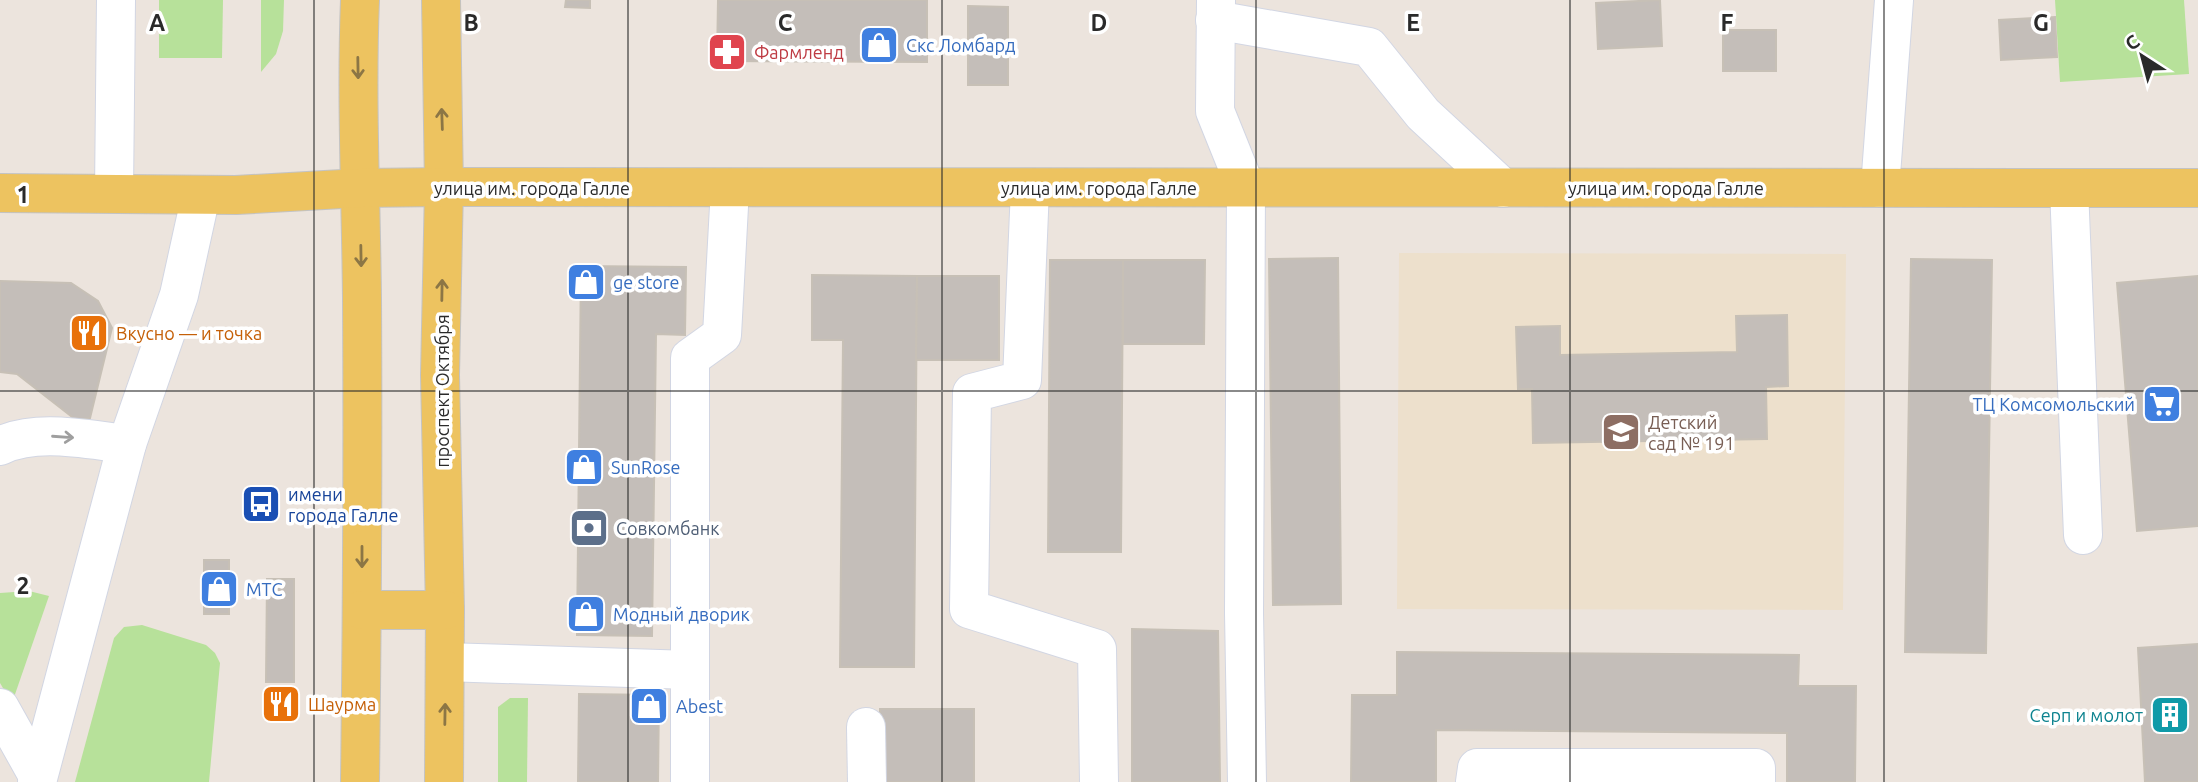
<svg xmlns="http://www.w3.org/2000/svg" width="2198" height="782" viewBox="0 0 2198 782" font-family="Ubuntu,sans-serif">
<rect width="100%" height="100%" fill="#ece4dd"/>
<polygon fill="#ede0cc" points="1399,253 1846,254 1843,610 1397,609"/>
<g fill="#b7e19a">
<polygon points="159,0 223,0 222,58 159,58"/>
<polygon points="261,0 284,0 283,31 276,54 261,72"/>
<polygon points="2055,0 2184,0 2189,74 2060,82"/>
<polygon points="29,591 49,596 12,703 0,683 0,593"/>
<polygon points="142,625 206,645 215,653 220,663 209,782 75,782 114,638 124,627"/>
<polygon points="510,698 528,698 527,782 498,782 498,707"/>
</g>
<g fill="#c4beb9" stroke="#c7c0b6" stroke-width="2">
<polygon points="566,0 590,0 590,8 565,7"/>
<polygon points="718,0 927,0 927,62 717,61"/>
<polygon points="1660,0 1662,46 1598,49 1596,3"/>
<polygon points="968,6 1008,7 1008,85 968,85"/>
<polygon points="2055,17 2057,57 2001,60 1999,20"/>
<rect x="1723" y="30" width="53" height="41"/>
<polygon points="1338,258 1341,604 1273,605 1269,259"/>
<polygon points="1911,259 1992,260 1986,653 1905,652"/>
<polygon points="1050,260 1123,260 1121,552 1048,552"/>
<polygon points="1123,260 1205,260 1204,344 1123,344"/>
<polygon points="581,266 686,267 685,335 656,334 652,636 577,635"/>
<polygon points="812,275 917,276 914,667 840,667 843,340 812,340"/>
<polygon points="917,276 999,276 999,360 916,360"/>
<polygon points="2198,276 2198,526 2137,531 2117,283"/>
<polygon points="0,281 71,283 98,301 112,328 90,418 76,420 17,374 0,372"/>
<polygon points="1787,315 1788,386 1766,387 1767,439 1533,443 1532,389 1518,389 1516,327 1560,326 1560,355 1737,352 1736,316"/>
<rect x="204" y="560" width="25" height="54"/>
<polygon points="267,579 294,579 294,682 266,682"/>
<polygon points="1132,629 1218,631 1220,782 1132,782"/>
<polygon points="2198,644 2198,782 2145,782 2138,648"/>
<polygon points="1397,652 1799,655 1798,686 1856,686 1855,782 1787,782 1787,733 1436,730 1436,782 1351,782 1352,695 1397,695"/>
<polygon points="579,694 659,695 658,782 578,782"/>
<rect x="880" y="709" width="94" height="73"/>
</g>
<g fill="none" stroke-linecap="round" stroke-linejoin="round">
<g stroke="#d2d6e3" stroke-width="40">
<g id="minor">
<polyline points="1216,0 1215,111 1246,188 1244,613 1247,782"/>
<polyline points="1215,20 1369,47 1423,114 1503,188"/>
<polyline points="1030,188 1022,380 972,393 969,609 1097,649 1099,782"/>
<polyline points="1880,188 1894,0"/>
<polyline points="2069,188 2083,535"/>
<polyline points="114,193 116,0"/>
<path d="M0,446C37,428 88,440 127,444"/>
<polyline points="445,662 690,670"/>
<polyline points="0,708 38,776"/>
<polyline points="866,727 867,782"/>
<polyline points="37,782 127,444 179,295 201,195"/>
<polyline points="690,782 690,358 722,335 730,188"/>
<polyline points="1475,782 1477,768 1756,768 1756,782"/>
</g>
</g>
<g stroke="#c3c3c3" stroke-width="40">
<g id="major">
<path d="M360,0C356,99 361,199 362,298C363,459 362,621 360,782"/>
<polyline points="441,0 444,187 440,375 445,610 444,782"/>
<polyline points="0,193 236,195 360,188 444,187 2198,188"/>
<polyline points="362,610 445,610"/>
</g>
</g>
<use href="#minor" stroke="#fff" stroke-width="38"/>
<use href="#major" stroke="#edc360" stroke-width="38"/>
</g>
<defs><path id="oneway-shaft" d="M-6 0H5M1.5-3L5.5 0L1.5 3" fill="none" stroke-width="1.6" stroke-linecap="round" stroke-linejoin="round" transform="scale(1.75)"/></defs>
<g stroke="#8c7645">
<use href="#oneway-shaft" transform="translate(358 68) rotate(89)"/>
<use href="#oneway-shaft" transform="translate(442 119) rotate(-92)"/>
<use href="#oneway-shaft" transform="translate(361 256) rotate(89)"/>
<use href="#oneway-shaft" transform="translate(442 290) rotate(-89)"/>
<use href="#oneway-shaft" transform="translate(362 557) rotate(90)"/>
<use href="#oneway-shaft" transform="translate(445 714) rotate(-89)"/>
</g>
<use stroke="#9f9f9f" href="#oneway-shaft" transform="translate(63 437) rotate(4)"/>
<path fill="none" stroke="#2a2a2a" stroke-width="2" stroke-opacity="0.55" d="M314,0V782M628,0V782M942,0V782M1256,0V782M1570,0V782M1884,0V782M0,391H2198"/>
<defs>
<g id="shop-square" transform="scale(2.0125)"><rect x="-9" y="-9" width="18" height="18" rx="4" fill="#3f7fe0" stroke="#fff"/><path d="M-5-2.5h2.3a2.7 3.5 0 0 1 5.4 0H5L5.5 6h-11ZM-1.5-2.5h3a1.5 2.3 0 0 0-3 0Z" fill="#fff"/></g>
<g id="pharmacy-square" transform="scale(2.0125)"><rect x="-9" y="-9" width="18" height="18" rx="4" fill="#e0444e" stroke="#fff"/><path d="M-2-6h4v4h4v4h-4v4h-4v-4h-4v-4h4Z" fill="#fff"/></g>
<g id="restaurant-square" transform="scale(2.0125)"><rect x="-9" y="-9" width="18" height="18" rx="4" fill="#e8710a" stroke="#fff"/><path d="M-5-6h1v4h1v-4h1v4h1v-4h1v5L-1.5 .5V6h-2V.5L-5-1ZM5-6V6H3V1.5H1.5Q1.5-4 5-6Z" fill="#fff"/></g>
<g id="supermarket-square" transform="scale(2.0125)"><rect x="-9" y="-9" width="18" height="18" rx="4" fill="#3f7fe0" stroke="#fff"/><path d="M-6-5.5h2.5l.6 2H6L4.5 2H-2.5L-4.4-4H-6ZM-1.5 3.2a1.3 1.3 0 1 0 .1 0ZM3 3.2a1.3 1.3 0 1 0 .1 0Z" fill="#fff"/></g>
<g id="school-square" transform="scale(2.0125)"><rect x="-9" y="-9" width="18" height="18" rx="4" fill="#8d6e63" stroke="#fff"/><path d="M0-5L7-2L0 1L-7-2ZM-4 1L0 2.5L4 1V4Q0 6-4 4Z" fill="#fff"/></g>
<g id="bus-square" transform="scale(2.0125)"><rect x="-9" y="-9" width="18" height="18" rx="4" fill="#1a4fb4" stroke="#fff"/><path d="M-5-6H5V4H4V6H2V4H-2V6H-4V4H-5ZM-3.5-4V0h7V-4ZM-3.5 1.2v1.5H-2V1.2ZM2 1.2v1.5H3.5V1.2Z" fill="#fff"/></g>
<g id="bank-square" transform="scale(2.0125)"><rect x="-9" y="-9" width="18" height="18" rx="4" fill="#5c6f8a" stroke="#fff"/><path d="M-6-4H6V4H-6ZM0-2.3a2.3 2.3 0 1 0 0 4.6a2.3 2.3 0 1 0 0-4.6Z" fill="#fff"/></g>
<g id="building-square" transform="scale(2.0125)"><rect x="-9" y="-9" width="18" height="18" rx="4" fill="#0f9aa8" stroke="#fff"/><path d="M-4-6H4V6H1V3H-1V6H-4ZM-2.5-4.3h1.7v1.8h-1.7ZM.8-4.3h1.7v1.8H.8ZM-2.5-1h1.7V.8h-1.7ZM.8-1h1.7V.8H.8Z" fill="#fff"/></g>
</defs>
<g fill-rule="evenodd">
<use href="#shop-square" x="879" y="45"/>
<use href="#pharmacy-square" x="727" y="52"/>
<use href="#shop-square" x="586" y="282"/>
<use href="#restaurant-square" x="89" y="333"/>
<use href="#supermarket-square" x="2162" y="404"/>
<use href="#school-square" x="1621" y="432"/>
<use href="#shop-square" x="584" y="467"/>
<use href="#bus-square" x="261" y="504"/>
<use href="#bank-square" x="589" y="528"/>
<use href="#shop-square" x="219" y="589"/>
<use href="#shop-square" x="586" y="614"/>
<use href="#restaurant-square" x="281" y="704"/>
<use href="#shop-square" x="649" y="706"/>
<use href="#building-square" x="2170" y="715"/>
</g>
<g text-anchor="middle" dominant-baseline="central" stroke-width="7" stroke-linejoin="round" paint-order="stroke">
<g font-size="18" fill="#366cbe" stroke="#fff" text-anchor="start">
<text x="906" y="45">Скс Ломбард</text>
<text x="613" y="282">ge store</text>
<text x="2135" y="404" text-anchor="end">ТЦ Комсомольский</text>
<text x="611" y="467">SunRose</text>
<text x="246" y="589">МТС</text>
<text x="613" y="614">Модный дворик</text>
<text x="676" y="706">Abest</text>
</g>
<g font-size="18" fill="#be3a42" stroke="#fff" text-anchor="start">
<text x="754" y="52">Фармленд</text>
</g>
<g font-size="18" fill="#2a2a2a" stroke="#fff">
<text x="532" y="188">улица им. города Галле</text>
<text x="1099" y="188">улица им. города Галле</text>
<text x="1666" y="188">улица им. города Галле</text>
<text transform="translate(442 391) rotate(-90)">проспект Октября</text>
</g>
<g font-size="18" fill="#c56008" stroke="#fff" text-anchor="start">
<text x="116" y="333">Вкусно — и точка</text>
<text x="308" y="704">Шаурма</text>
</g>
<g font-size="18" fill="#785e54" stroke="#fff" text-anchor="start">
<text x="1648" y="422">Детский<tspan x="1648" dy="21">сад № 191</tspan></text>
</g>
<g font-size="18" fill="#164399" stroke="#fff" text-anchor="start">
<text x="288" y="494">имени<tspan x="288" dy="21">города Галле</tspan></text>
</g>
<g font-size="18" fill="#4e5e75" stroke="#fff" text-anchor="start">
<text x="616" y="528">Совкомбанк</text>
</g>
<g font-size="18" fill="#0d838f" stroke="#fff" text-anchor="end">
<text x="2143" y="715">Серп и молот</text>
</g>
</g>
<g font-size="23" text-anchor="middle" font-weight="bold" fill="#2a2a2a" stroke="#fff" stroke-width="7" stroke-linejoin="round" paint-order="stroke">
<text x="157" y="31">A</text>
<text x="471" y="31">B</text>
<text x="785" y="31">C</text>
<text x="1099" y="31">D</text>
<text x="1413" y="31">E</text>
<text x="1727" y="31">F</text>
<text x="2041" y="31">G</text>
<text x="23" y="203">1</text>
<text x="23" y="594">2</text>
</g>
<g transform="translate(2142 56) rotate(324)" stroke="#ffffff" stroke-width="5" paint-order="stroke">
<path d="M0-5L12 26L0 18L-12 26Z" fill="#2a2a2a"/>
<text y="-10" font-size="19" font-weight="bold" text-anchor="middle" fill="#2a2a2a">С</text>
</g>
</svg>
